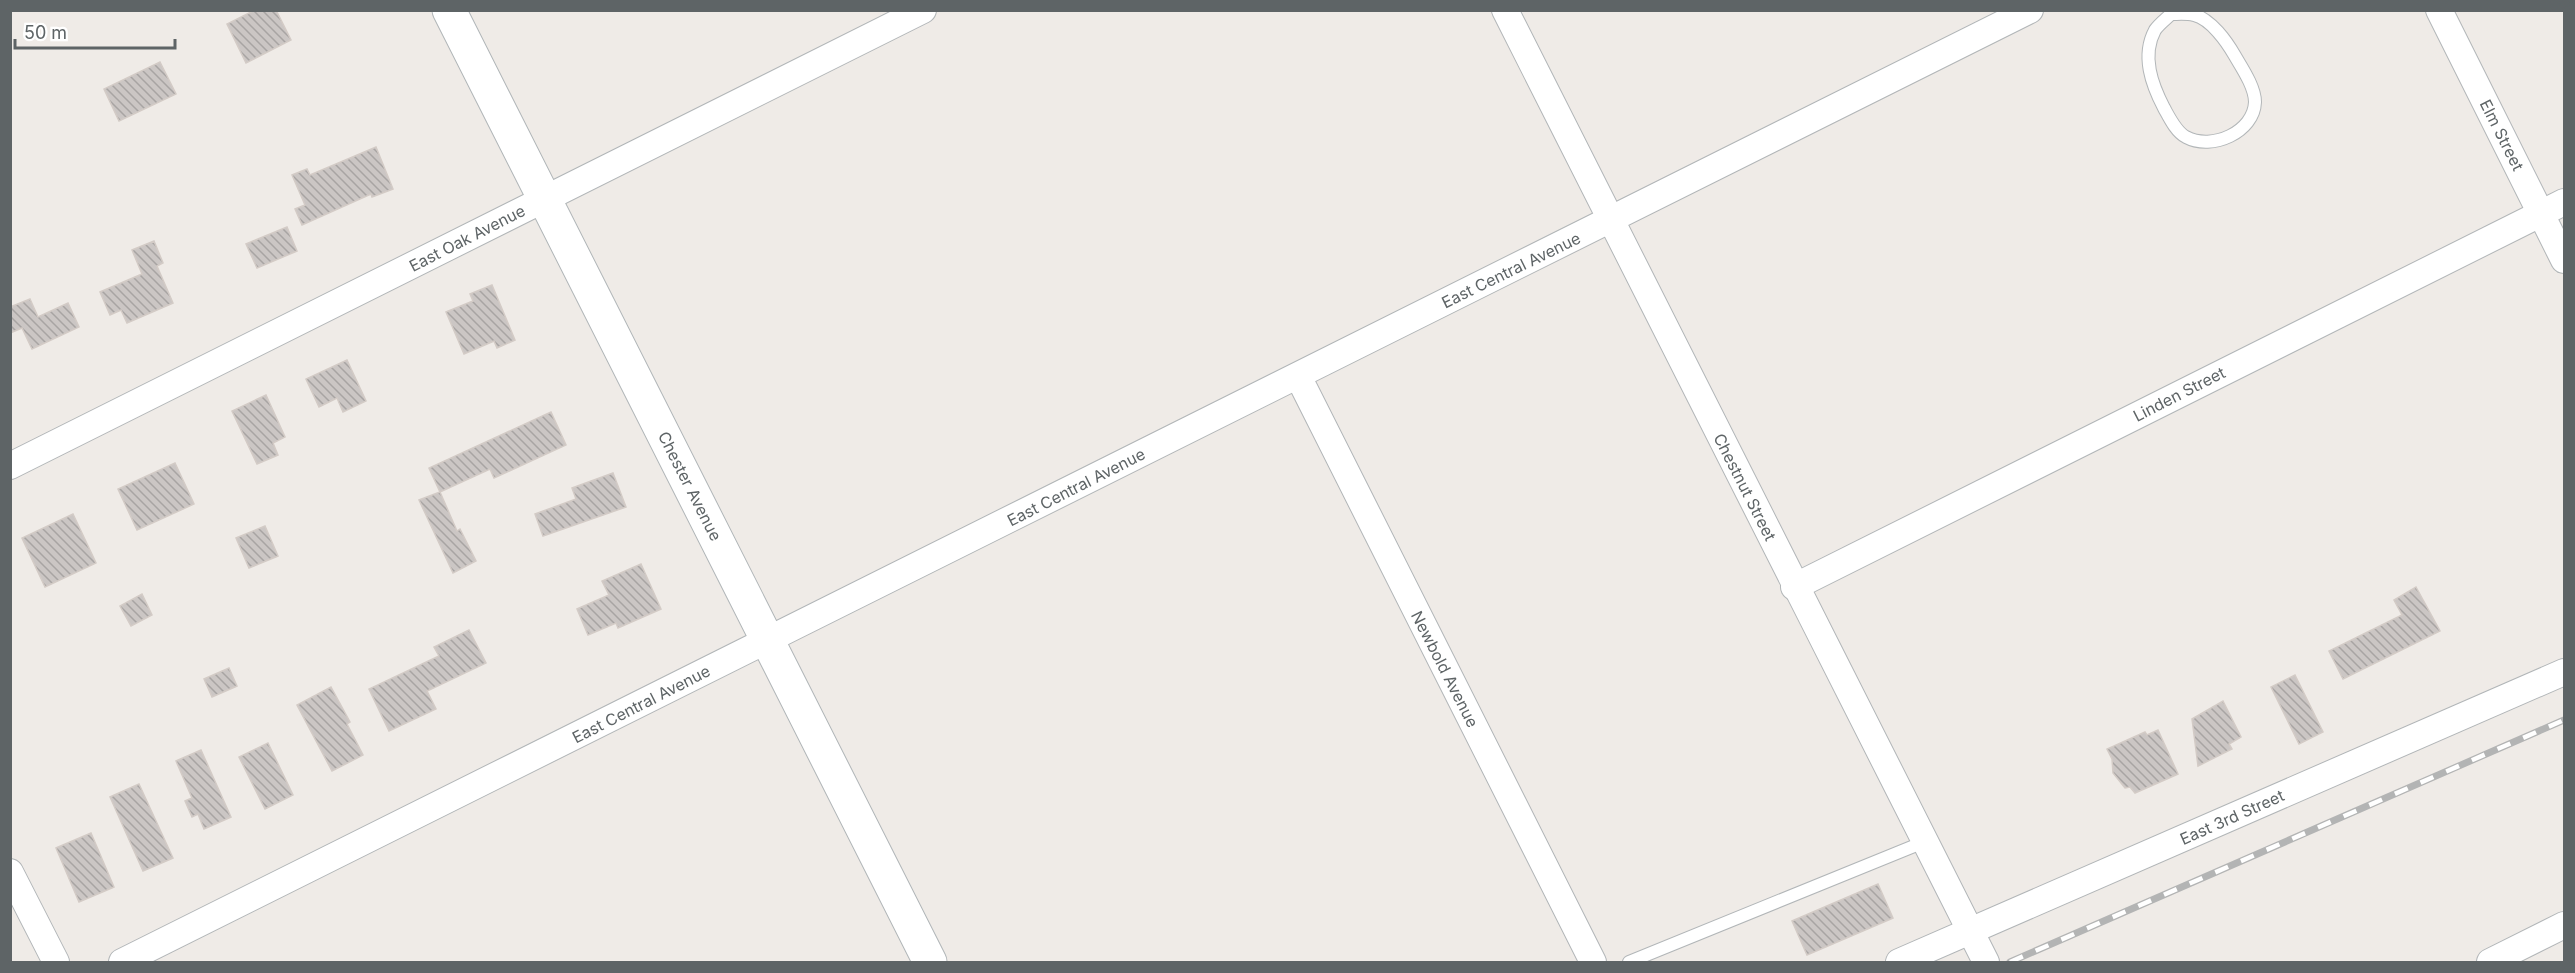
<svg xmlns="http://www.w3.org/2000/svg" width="2575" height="973" viewBox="0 0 2575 973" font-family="Inter,sans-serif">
<defs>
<pattern id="building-back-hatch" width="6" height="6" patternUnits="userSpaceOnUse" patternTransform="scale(1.5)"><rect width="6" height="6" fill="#cbc6c4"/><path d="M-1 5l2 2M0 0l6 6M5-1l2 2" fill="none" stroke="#a8a4a3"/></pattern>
</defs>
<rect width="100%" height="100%" fill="#efebe7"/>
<g fill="url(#building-back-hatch)" stroke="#d3cbc6" stroke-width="1.5">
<polygon points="255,10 276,10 291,40 246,63 227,24"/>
<polygon points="160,62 176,94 119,121 104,89"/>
<polygon points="376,147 393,189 372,197 371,194 302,225 295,209 305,205 292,175 307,169 310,175"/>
<polygon points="287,227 297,251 257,268 246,244"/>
<polygon points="154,241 163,263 157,266 173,303 127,323 121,310 110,315 100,292 142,274 132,250"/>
<polygon points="492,285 515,340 497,348 494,341 464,354 446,312 473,301 470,294"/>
<polygon points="30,299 38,317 68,303 79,327 32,349 22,328 10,333 10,307"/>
<polygon points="347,360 366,401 343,412 337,398 319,407 306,379"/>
<polygon points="266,395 285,437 273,443 278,455 257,464 232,411"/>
<polygon points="551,412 566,445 494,478 490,469 440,492 429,468"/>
<polygon points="175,463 194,504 137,530 118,489"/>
<polygon points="613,473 626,507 543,536 535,514 576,499 572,488"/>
<polygon points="440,492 457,531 460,529 476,561 453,573 419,500"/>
<polygon points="73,514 96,563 45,587 22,538"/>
<polygon points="265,526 278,556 249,568 236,538"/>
<polygon points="641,564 661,609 618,628 616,623 588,635 577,609 609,595 602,581"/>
<polygon points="2416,587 2440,631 2343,679 2329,651 2402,615 2394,600"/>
<polygon points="142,594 152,615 131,626 120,606"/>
<polygon points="469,630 486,663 427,691 436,709 389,731 369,689 439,656 434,647"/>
<polygon points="229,668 237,686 212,697 204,679"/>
<polygon points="2295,675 2323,732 2299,744 2271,687"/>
<polygon points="331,687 350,722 347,724 363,755 332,771 297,705"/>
<polygon points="2223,701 2241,737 2229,744 2232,749 2198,766 2192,719"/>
<polygon points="2158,730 2178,774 2135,793 2130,787 2125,788 2113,773 2112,759 2107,749 2145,732 2147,735"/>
<polygon points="268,743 293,795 265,809 239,757"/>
<polygon points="201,750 231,817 204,829 198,814 192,817 185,801 192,798 176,761"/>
<polygon points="139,784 173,858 143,871 110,797"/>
<polygon points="91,833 114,887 79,902 56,848"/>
<polygon points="1878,884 1893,918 1807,955 1792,921"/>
</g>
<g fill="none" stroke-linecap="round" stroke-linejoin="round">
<g stroke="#b2b6b8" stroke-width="14">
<g id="service">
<path d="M2171,14C2178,14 2187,13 2194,15C2211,19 2227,42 2235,56C2242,68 2255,87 2255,102C2254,132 2212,151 2186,137C2176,132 2169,117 2164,108C2152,85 2141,56 2155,30C2159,24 2166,19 2171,14Z"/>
<polyline points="1629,962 1924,842"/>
</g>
</g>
<g stroke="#b2b6b8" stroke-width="28">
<g id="minor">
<polyline points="1505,10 1986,962"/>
<polyline points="2439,10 2564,260"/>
<polyline points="1298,376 1593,962"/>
<polyline points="10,466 923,10"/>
<polyline points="1794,587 2564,202"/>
<polyline points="10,872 56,962"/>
<polyline points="122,962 2030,10"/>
<polyline points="1899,962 2564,672"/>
<polyline points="2490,962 2564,925"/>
</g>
</g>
<g stroke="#b1b6b8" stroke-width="35">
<polyline id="secondary" points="449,10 930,962"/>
</g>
<use href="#service" stroke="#fff" stroke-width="12"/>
<use href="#minor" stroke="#fff" stroke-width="26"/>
<use href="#secondary" stroke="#fff" stroke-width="33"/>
<g stroke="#b3b4b4" stroke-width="7">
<polyline id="rail" points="2010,962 2564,720"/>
</g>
<use href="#rail" stroke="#fff" stroke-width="4.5" stroke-dasharray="14" stroke-linecap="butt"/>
</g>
<g text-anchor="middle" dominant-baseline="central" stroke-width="6" stroke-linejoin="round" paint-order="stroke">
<g font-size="16" fill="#5e6466" stroke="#fff">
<text transform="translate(2502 135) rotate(63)">Elm Street</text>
<text transform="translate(467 238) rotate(-27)">East Oak Avenue</text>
<text transform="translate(1511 270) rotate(-26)">East Central Avenue</text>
<text transform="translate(2179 394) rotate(-27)">Linden Street</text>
<text transform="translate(690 486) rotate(63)">Chester Avenue</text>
<text transform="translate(1076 487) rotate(-27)">East Central Avenue</text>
<text transform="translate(1745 487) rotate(63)">Chestnut Street</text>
<text transform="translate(1445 669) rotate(63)">Newbold Avenue</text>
<text transform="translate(641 704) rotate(-27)">East Central Avenue</text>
<text transform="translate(2232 817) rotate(-24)">East 3rd Street</text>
</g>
</g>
<rect width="2575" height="973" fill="none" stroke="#5e6466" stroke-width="24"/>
<path d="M15 39v9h160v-9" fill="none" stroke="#5e6466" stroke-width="3"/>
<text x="24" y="39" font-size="18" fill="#5e6466" stroke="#ffffff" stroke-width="4.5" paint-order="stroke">50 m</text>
</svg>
